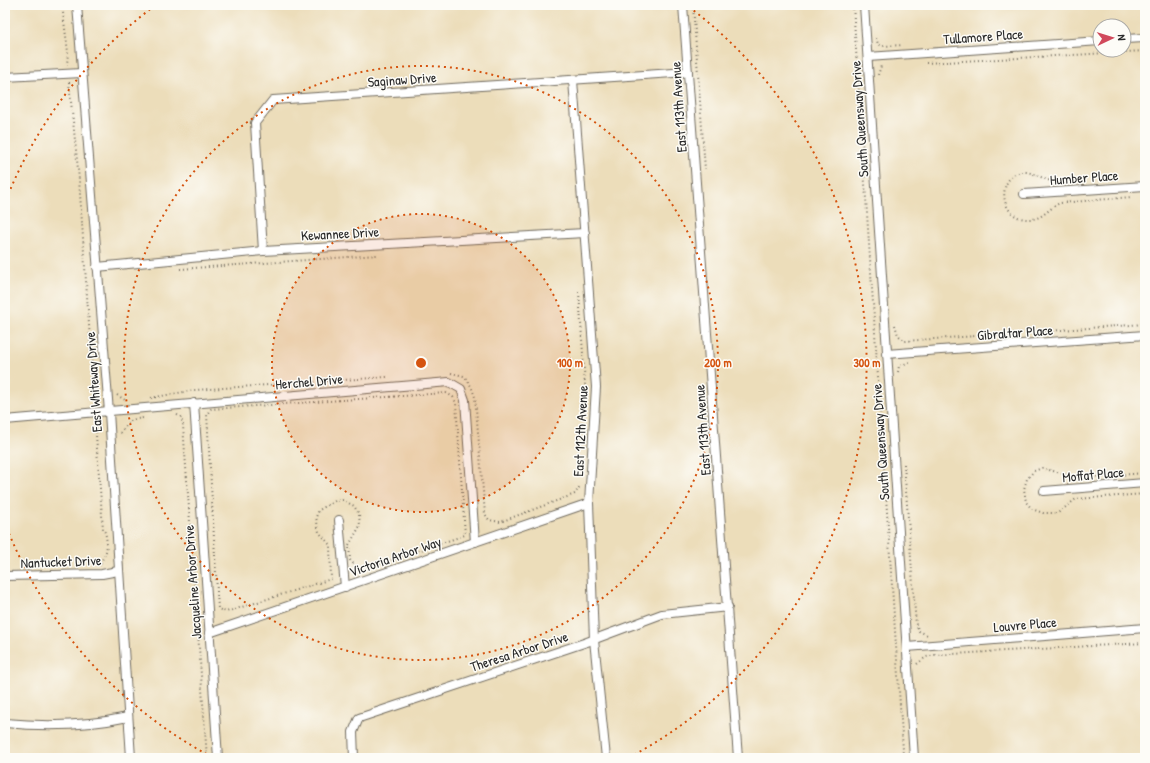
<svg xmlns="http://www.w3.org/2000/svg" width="1150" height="763" viewBox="0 0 1150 763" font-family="'Patrick Hand',sans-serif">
<rect width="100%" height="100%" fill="#fdfcf7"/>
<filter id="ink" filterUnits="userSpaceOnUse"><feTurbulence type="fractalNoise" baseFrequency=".025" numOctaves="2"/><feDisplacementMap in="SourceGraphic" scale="8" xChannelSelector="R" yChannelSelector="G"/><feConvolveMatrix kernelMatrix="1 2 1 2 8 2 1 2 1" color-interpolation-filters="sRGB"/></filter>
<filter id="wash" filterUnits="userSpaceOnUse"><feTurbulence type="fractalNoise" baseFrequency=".012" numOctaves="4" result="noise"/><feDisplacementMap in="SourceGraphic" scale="16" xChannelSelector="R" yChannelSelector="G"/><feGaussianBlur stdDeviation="0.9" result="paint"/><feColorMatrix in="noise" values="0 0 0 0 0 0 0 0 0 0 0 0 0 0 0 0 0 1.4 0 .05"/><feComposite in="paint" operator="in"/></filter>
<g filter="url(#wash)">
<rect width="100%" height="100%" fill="#ecddba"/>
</g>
<g filter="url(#ink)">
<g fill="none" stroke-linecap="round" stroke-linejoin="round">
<g stroke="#6f695d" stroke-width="10">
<g id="street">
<polyline points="77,5 109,412 131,758"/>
<polyline points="683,5 738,758"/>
<polyline points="864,5 914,758"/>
<polyline points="1124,39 1145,38"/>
<polyline points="868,57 1100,41"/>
<polyline points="5,77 82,73"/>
<polyline points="573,80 596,387 589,503 594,640 606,758"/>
<polyline points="1024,194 1145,186"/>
<polyline points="263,251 255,123 273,100 688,72"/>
<polyline points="97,267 263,251 585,233"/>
<polyline points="886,354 1145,335"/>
<polyline points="194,403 218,758"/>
<polyline points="5,420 449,382 461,389 465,400 475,542"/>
<polyline points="1044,491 1145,483"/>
<polyline points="339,520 345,587"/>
<polyline points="5,576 102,574 118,571"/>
<polyline points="209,633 589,503"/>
<polyline points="907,647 1145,628"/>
<path d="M5,723C47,727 87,726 128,717"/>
<polyline points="354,758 353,732 359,718 587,642 662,614 728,607"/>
</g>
</g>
<g stroke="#6f695d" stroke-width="2" stroke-dasharray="1 3" stroke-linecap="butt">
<polyline points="62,5 68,52 67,65"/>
<polyline points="693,5 705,169"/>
<polyline points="853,5 903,750 902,758"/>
<polyline points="876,38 878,44 883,46 903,45"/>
<polyline points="926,63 1145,51"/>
<polyline points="878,75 881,66 883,66"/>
<polyline points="69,82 79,179 94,398 97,403"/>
<path d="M1057,182C1046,181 1037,174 1027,172C996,169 996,222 1031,219C1043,219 1050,207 1060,203L1132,197"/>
<polyline points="180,269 377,255"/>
<polyline points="579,292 586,400"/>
<polyline points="895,325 898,335 905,341 1145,324"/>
<polyline points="898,372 899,366 910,362"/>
<polyline points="451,373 464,376 471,386 475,397 485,514 489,520 500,522 575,494 580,486"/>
<polygon points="446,393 453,397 456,403 465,535 360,571 350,560 349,545 360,526 359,514 354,506 343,500 335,501 319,510 316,517 319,532 330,545 331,579 226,612 218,609 207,414 211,409"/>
<polyline points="117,395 125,400"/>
<polyline points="151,398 194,390 387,377"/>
<polyline points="177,415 181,417 183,425 207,758"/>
<path d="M97,420L96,435L103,529C107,533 108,549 105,554C103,559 100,561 101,566"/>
<polyline points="120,433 131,420 143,418"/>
<polyline points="904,464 916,625 919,631 929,636"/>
<polyline points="1145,473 1079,478 1042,468 1034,471 1027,479 1024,489 1026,502 1032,509 1043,513 1058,513 1076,499 1145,494"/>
<polyline points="917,664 926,657 935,655 1145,643"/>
</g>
<use href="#street" stroke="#fff" stroke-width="8"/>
</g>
</g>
<circle cx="421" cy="363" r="149" fill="#d5540f" fill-opacity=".12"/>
<g fill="none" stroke="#d5540f" stroke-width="2" stroke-dasharray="2 4">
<circle cx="421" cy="363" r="149"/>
<circle cx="421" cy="363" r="297"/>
<path d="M212 757A446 446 0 0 1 6 526M6 200A446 446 0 0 1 153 7M689 7A446 446 0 0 1 630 757"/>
</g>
<g text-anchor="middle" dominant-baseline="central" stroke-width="3" stroke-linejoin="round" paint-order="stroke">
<g font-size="14" fill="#2b2b2b" stroke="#fdfcf7">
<text transform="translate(983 36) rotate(-4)">Tullamore Place</text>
<text transform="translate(402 79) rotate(-4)">Saginaw Drive</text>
<text transform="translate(678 107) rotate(-94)">East 113th Avenue</text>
<text transform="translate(859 119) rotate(-94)">South Queensway Drive</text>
<text transform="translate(1084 177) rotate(-4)">Humber Place</text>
<text transform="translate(340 233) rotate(-3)">Kewannee Drive</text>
<text transform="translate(1015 332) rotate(-4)">Gibraltar Place</text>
<text transform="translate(309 381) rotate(-5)">Herchel Drive</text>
<text transform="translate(93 382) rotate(-94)">East Whiteway Drive</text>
<text transform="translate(702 430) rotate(-94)">East 113th Avenue</text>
<text transform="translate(580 431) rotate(-87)">East 112th Avenue</text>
<text transform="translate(880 442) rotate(-94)">South Queensway Drive</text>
<text transform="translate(1093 474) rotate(-5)">Moffat Place</text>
<text transform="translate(395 556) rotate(-19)">Victoria Arbor Way</text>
<text transform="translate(61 561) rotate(-2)">Nantucket Drive</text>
<text transform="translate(192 582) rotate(-94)">Jacqueline Arbor Drive</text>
<text transform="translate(1025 624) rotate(-5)">Louvre Place</text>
<text transform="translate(519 651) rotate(-18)">Theresa Arbor Drive</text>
</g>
</g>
<circle cx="421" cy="363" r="6" fill="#d5540f" stroke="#fdfcf7" stroke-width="2"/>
<g font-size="12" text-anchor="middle" font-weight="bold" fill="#d5540f" stroke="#fdfcf7" stroke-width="3" stroke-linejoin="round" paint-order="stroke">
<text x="570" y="367">100 m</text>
<text x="718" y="367">200 m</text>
<text x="867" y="367">300 m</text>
</g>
<rect width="1150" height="763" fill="none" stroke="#fdfcf7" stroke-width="20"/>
<g transform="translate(1112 38) rotate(86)"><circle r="19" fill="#fdfcf7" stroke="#a9a8a5"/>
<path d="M0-3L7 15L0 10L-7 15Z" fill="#d1495b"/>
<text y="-6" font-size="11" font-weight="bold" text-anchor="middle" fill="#2b2b2b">N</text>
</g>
</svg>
